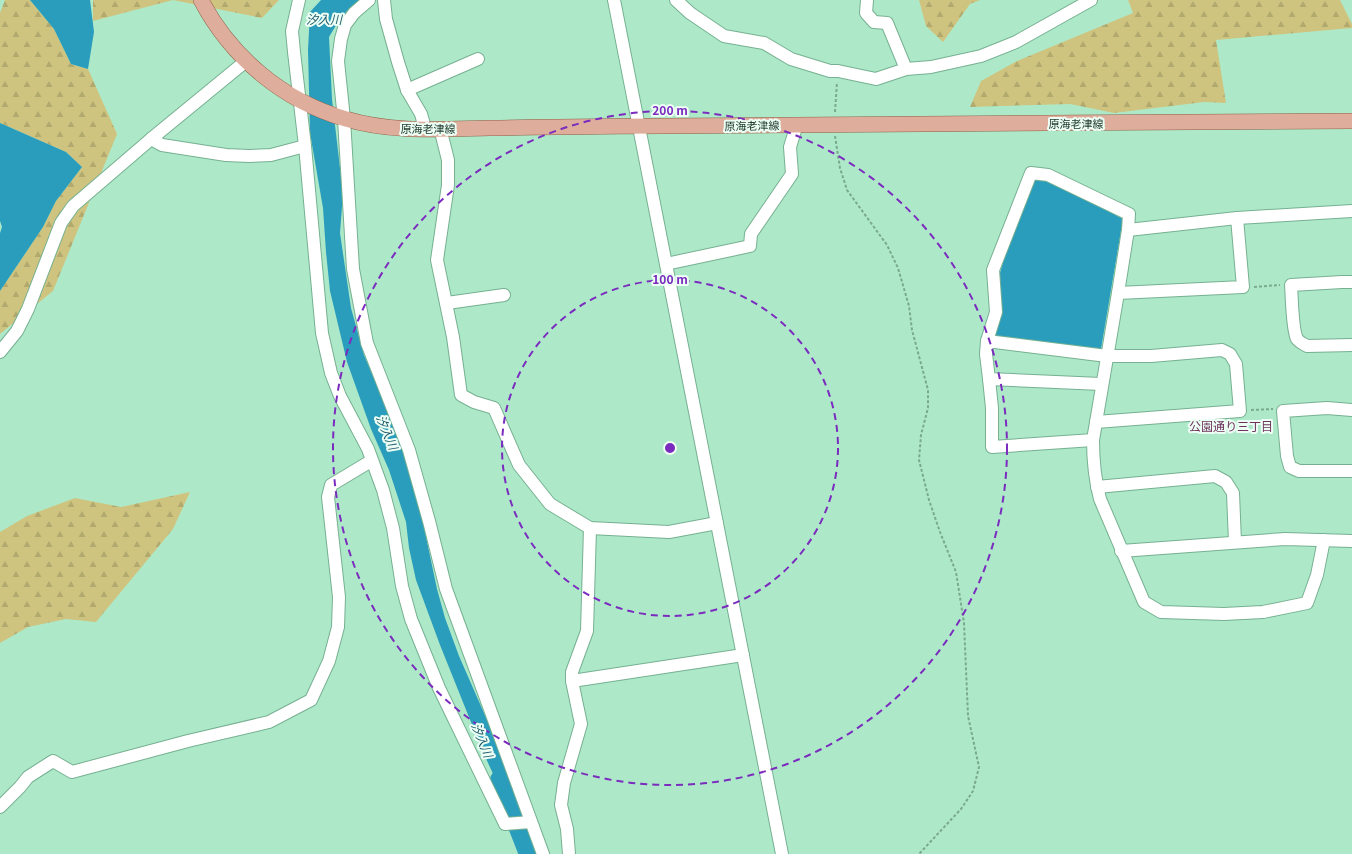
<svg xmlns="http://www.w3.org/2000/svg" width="1352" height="854" viewBox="0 0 1352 854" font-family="Georgia,'Noto Sans JP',serif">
<defs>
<pattern id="forest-firs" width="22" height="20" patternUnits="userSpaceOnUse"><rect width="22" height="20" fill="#cfc47f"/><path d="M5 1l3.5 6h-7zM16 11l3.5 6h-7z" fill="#b1a96e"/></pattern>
</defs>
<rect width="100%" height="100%" fill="#ade9c8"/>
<g fill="url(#forest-firs)">
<polygon points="5,0 30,0 54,29 71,64 88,69 117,134 53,291 0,334 0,291 43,227 56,201 82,167 66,152 0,123 0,13"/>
<polygon points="93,0 279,0 262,18 173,0 93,21"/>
<polygon points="919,0 980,0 970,4 943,42 926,26"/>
<polygon points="1128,0 1340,0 1352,24 1352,28 1216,40 1226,103 1204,102 1114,113 1070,104 970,107 981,81 1017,61 1133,13"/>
<polygon points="190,492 173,529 96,622 66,619 28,627 0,643 0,532 27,516 75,498 121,507"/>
</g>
<g fill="#2a9dbc">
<polygon points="30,0 90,0 94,32 88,69 71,64 54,29"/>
<polygon points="321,0 359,0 341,17 329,37 332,99 343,194 340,233 351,308 364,355 401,441 417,494 437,589 445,618 459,656 491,729 527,818 517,820 500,789 483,752 440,645 416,580 409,548 406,522 389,470 371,429 347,362 330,291 326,252 323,208 310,133 308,50 310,12"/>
<polygon points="0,123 66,152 82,167 56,201 43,227 0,291 0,233 2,227 0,221"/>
<polygon points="1034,178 1046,179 1123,219 1101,349 995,337 1001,312 1000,273 1006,252"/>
</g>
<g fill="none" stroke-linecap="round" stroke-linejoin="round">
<polyline stroke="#2a9dbc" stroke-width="20" points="500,780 529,854"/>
<g stroke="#76b091" stroke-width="14">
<g id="minor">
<polyline points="299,0 292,31 294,52 305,146 322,333 331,373 340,396 368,449 383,490 393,528 402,586 411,619 439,688 505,824 531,822"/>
<polyline points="369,0 354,13 345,25 341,39 338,61 344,119 353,269 367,343 409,450 429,521 446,589 543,854"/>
<polyline points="384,0 386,19 398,62 407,90 421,114 425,128"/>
<polyline points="614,0 782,854"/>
<polyline points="676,0 690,13 724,36 764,43 791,59 830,71 838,71 876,79 906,69 931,67 981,56 1016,42 1091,0"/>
<polyline points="867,0 866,13 874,22 887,23 906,69"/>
<polyline points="407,90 478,59"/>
<polyline points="440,128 448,160 448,185 437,260 453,337 461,395 474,402 494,408 519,465 550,504 590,528 669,532 717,523"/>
<polyline points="151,139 162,145 226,155 249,156 271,155 305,146"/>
<polyline points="1128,230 1237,218 1352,211"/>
<polyline points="666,264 750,246 751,234 792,174 790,147 797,124"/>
<path d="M1352,282H1342L1291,285C1292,297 1292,329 1297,339C1300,343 1304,344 1307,346L1352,345"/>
<polyline points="1118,293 1243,287 1237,218"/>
<polyline points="447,303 504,295"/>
<path d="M987,341L996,312L993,270L1031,173L1048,175L1129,214L1128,230L1118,293L1093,440C1093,460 1095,480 1100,499L1144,602L1161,612L1224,614L1263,612L1307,603L1317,575L1324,540"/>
<polyline points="0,352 17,331 28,309 61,223 73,206 151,139 246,61"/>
<polyline points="989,379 992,408 992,447 1093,440"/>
<polyline points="1352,410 1327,408 1283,411 1287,456 1290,467 1299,471 1352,471"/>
<polyline points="1096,422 1240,411 1236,364 1230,354 1222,350 1151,356 1107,356 987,341 986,354 989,379 1101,384"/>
<polyline points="1097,487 1215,476 1226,482 1233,493 1235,542"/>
<polyline points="1121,551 1285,539 1352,541"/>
<polyline points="572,681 743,655"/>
<polyline points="0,807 20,787 28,777 53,761 72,772 188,741 269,722 311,700 329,661 338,627 339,597 328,497 331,485 371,461"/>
<polyline points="569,854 567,829 561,805 564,783 581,724 572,681 572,672 587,631 590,528"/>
</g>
</g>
<g stroke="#8e6149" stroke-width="16">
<path id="major" d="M201,0C231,57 283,101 346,119C392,133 442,129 490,128C548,127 606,126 665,126C894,123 1123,123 1352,121"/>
</g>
<g stroke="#7aa98f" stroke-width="2" stroke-dasharray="3 2" stroke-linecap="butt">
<polyline points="835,112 837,82"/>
<polyline points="835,136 840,168 847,190 887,245 898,268 909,306 912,330 928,390 928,408 921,435 919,460 929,500 940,532 956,572 964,623 968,716 979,767 973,791 961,809 919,854"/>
<polyline points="1254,287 1280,285"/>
<polyline points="1251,410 1273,409"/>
</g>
<use href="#minor" stroke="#fff" stroke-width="12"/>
<use href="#major" stroke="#dead9b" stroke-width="15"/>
</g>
<g fill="none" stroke="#7b2cbf" stroke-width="2" stroke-dasharray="7 5">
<circle cx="670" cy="448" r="168"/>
<circle cx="670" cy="448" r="337"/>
</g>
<g text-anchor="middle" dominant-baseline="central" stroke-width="4" stroke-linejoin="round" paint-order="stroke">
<g font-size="11" fill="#223a2e" stroke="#edfff5">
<text x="1076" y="123">原海老津線</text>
<text transform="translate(752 125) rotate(-1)">原海老津線</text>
<text x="428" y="128">原海老津線</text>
</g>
<g font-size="12" font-style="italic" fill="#1c5869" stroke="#edfff5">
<text x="324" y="18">汐入川</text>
<text transform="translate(388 432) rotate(67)">汐入川</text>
<text transform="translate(483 740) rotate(68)">汐入川</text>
</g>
<g font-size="12" fill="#6e325b" stroke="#edfff5">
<text x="1231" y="425">公園通り三丁目</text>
</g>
</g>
<circle cx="670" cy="448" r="6" fill="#7b2cbf" stroke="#edfff5" stroke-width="2"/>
<g font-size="12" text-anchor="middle" font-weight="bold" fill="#7b2cbf" stroke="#edfff5" stroke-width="4" stroke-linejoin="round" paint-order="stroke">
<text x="670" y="115">200 m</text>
<text x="670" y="284">100 m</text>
</g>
</svg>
